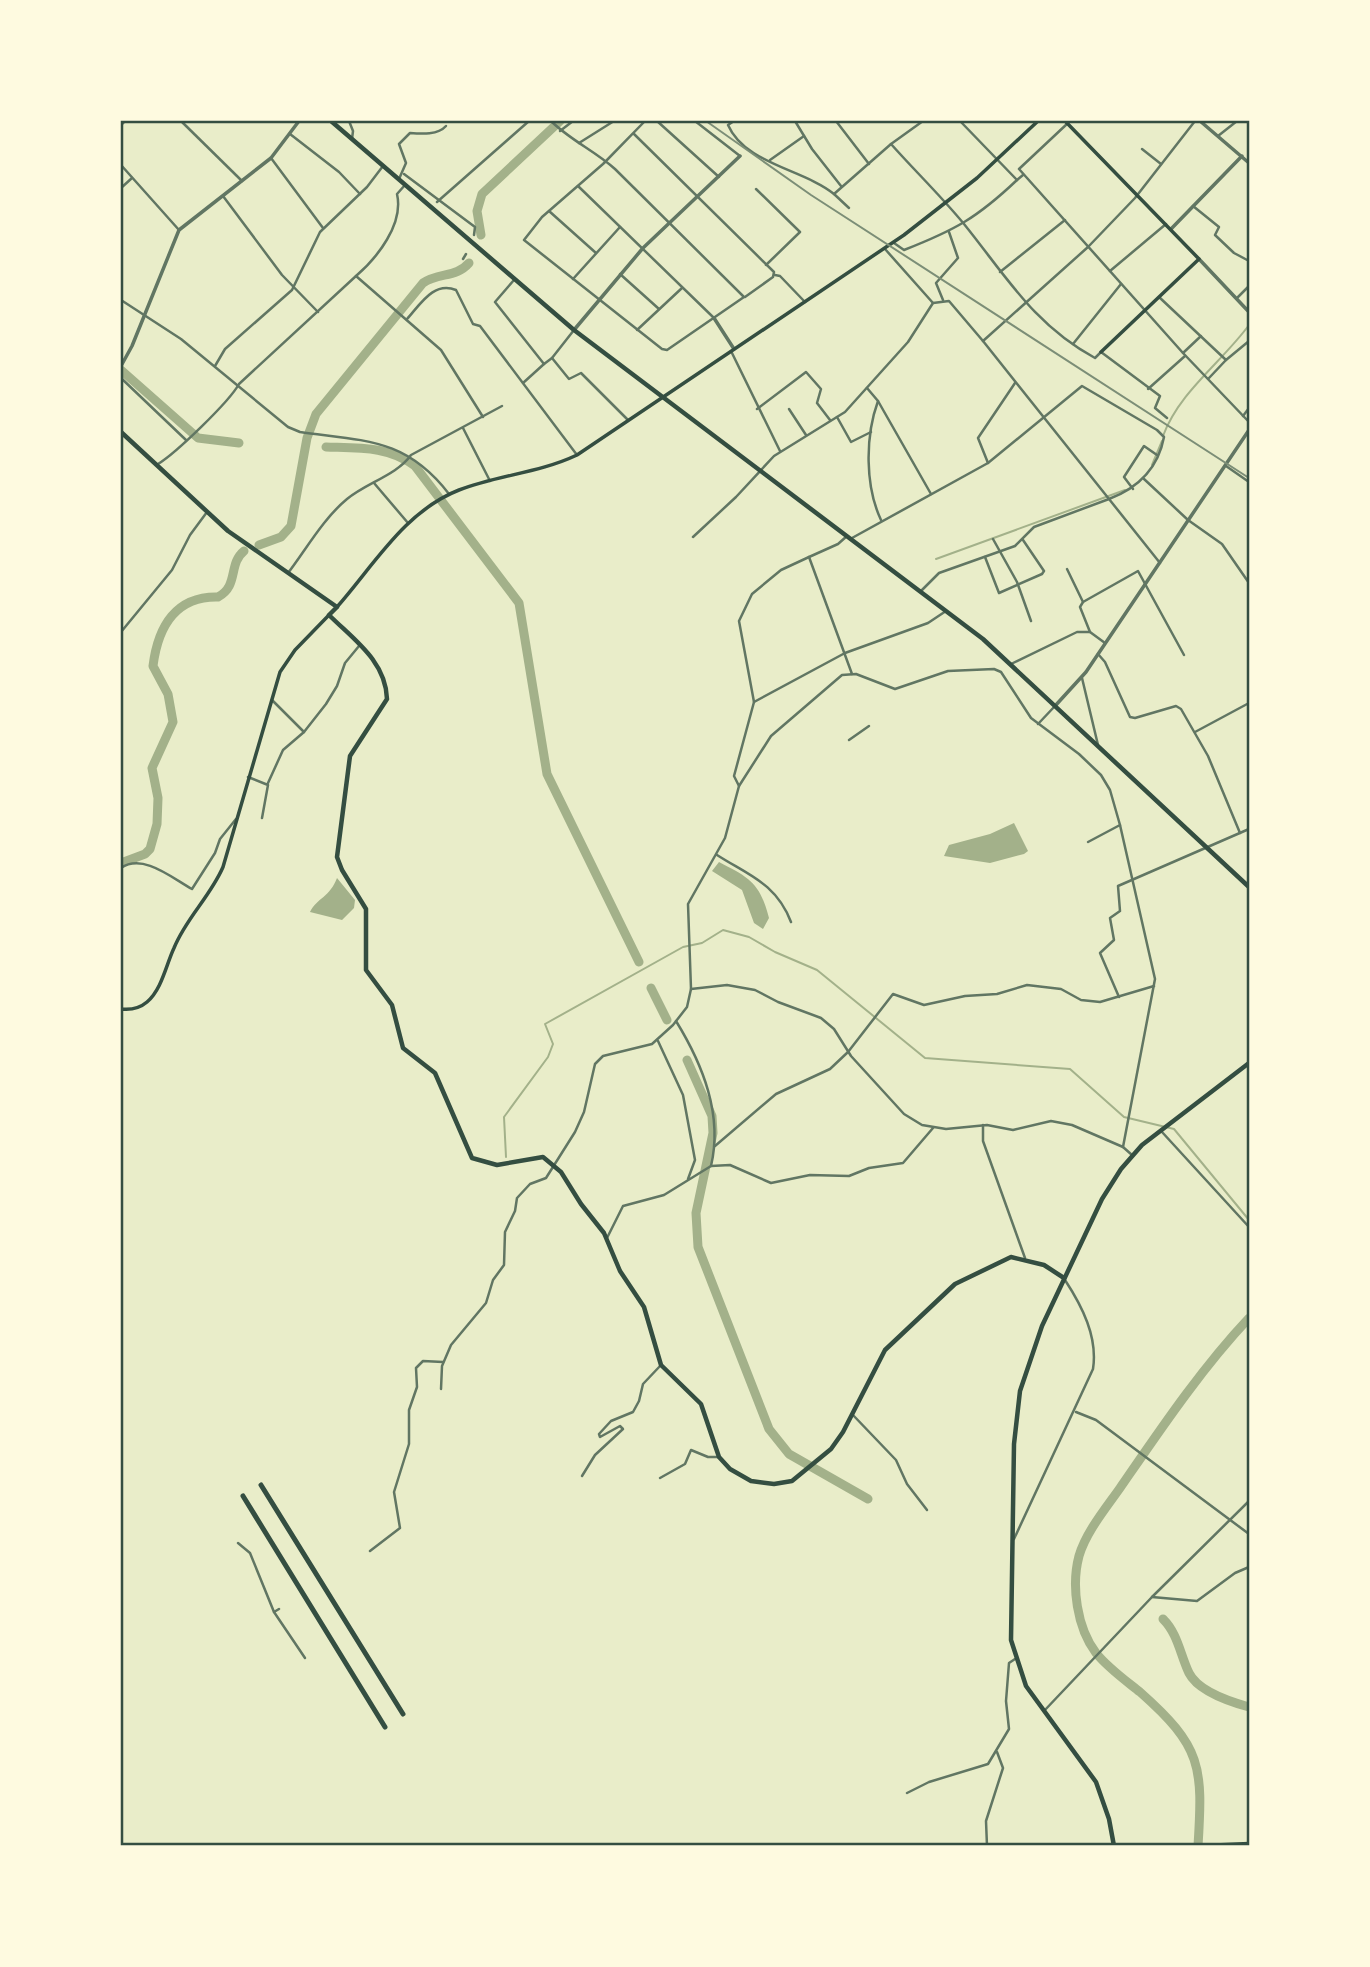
<svg xmlns="http://www.w3.org/2000/svg" width="1370" height="1967" viewBox="0 0 1370 1967" font-family="'PT Sans Narrow',sans-serif">
<rect width="100%" height="100%" fill="#e9edc9"/>
<g fill="#a3b18a">
<polygon points="1014,823 1028,851 1024,854 990,863 944,856 949,845 990,834"/>
<path d="M719,862C750,878 760,883 769,918L763,929L754,923L742,890L712,871Z"/>
<path d="M337,878L355,900L354,908L342,920L310,912C317,898 330,897 337,878Z"/>
</g>
<g fill="none" stroke-linecap="round" stroke-linejoin="round">
<g stroke="#a3b18a" stroke-width="2">
<path d="M1163,436C1179,392 1222,362 1249,325"/>
<polyline points="1152,465 1162,441"/>
<polyline points="936,559 1125,490"/>
<polyline points="506,1157 504,1117 548,1057 553,1044 545,1024 683,947 702,943 723,930 749,937 775,952 817,970 925,1058 1070,1069 1124,1117 1174,1129 1249,1220"/>
</g>
<g stroke="#a3b18a" stroke-width="9">
<polyline points="481,235 477,211 482,194 560,121"/>
<polyline points="121,370 198,438 239,443"/>
<path d="M326,447C358,448 389,446 415,466L519,603L547,774L639,962"/>
<path d="M259,545L281,537L291,526L307,438L316,414L423,283C439,272 456,278 469,263"/>
<path d="M121,863L145,854L150,849L157,824L158,798L152,768L173,722L168,694L153,666C158,626 176,596 218,597C239,586 228,564 244,551"/>
<polyline points="651,988 667,1020"/>
<polyline points="687,1060 712,1116 713,1133 696,1213 698,1247 769,1429 789,1454 868,1499"/>
<path d="M1163,1619C1178,1634 1180,1654 1189,1673C1198,1691 1231,1702 1249,1707"/>
<path d="M1198,1846C1203,1766 1202,1747 1140,1692C1125,1680 1108,1668 1096,1653C1077,1628 1071,1586 1079,1556C1086,1532 1106,1508 1120,1488C1160,1430 1201,1369 1249,1318"/>
</g>
<g stroke="#617663" stroke-width="2.5">
<polyline points="181,121 242,181"/>
<polyline points="349,121 353,131 352,139"/>
<path d="M551,121C570,140 595,151 615,169L744,297L667,350L662,349L524,240L542,217L603,164L606,161L645,121"/>
<polyline points="657,121 719,177"/>
<polyline points="695,121 740,156"/>
<path d="M734,121L728,125C745,164 803,169 834,194L891,144C915,171 941,196 964,224C1006,276 1034,325 1095,358L1101,352L1160,396L1155,408L1167,418"/>
<polyline points="795,121 812,149 841,186"/>
<polyline points="836,121 869,164"/>
<polyline points="960,121 1017,180 1023,175"/>
<polyline points="1068,123 1019,169 1183,353 1249,422"/>
<polyline points="121,125 125,121"/>
<polyline points="560,131 573,121"/>
<polyline points="290,134 339,172 360,194"/>
<polyline points="634,134 774,272 773,277 745,297"/>
<polyline points="1218,136 1237,121"/>
<polyline points="579,143 614,121"/>
<polyline points="891,144 923,121"/>
<polyline points="1142,149 1161,164"/>
<polyline points="271,158 323,228"/>
<polyline points="770,160 804,136"/>
<polyline points="121,165 179,230"/>
<polyline points="404,174 475,227 474,235"/>
<path d="M399,179L406,163L399,144L410,133C422,134 438,135 446,126"/>
<polyline points="578,186 714,318"/>
<polyline points="121,188 132,178"/>
<polyline points="756,189 800,232 766,265"/>
<polyline points="834,194 849,208"/>
<polyline points="223,196 282,275 318,312"/>
<polyline points="437,202 529,121"/>
<polyline points="1193,206 1219,227 1215,235 1234,253 1249,261"/>
<polyline points="549,211 596,253"/>
<path d="M894,243L904,250C955,230 977,218 1017,180"/>
<polyline points="885,249 933,303"/>
<polyline points="463,259 466,254"/>
<polyline points="1110,271 1166,224"/>
<polyline points="1000,272 1065,220"/>
<polyline points="620,274 659,309"/>
<polyline points="775,275 780,276 805,302"/>
<path d="M356,276C377,258 404,224 397,194L405,185"/>
<polyline points="573,279 620,227"/>
<polyline points="514,280 495,302 544,364 552,358 569,379 581,373 628,420"/>
<polyline points="1159,297 1226,360 1249,341"/>
<polyline points="1237,298 1249,286"/>
<path d="M121,300L181,339L288,427L300,432C365,441 406,438 449,494"/>
<polyline points="943,300 936,283 958,258 949,232"/>
<path d="M407,319C420,305 433,281 456,290L473,324L480,326L577,455"/>
<polyline points="637,330 682,288"/>
<polyline points="1073,344 1121,284"/>
<polyline points="731,351 780,451"/>
<polyline points="1183,353 1201,336"/>
<polyline points="552,358 574,330"/>
<polyline points="215,366 225,349 292,290 320,232 367,187 383,166"/>
<polyline points="121,378 186,440"/>
<polyline points="1209,378 1226,360"/>
<polyline points="523,383 544,364"/>
<path d="M867,388L878,401C865,437 865,486 881,520"/>
<polyline points="1148,389 1185,356"/>
<polyline points="878,401 931,494"/>
<polyline points="757,409 806,372 821,389 817,403 830,420"/>
<polyline points="789,409 806,435"/>
<polyline points="1243,416 1249,408"/>
<polyline points="837,417 851,442 871,432"/>
<polyline points="463,428 490,481"/>
<polyline points="988,463 978,438 1015,383"/>
<path d="M158,464C176,453 229,402 239,384L356,276L441,350L483,417"/>
<polyline points="1226,466 1249,482"/>
<polyline points="1144,479 1188,520 1222,544 1249,583"/>
<polyline points="374,483 408,523"/>
<polyline points="1133,489 1124,477 1144,446 1157,455"/>
<polyline points="847,536 838,544 809,557 852,674"/>
<polyline points="693,537 736,497 774,456 845,412 908,342 933,303 949,301 983,341 1088,247 1135,198 1195,121"/>
<path d="M852,538L988,463L1082,386L1157,430L1164,437C1158,469 1138,488 1109,499L1160,563"/>
<polyline points="993,539 1017,582 1031,621"/>
<polyline points="985,557 999,593 1042,574 1044,571 1023,540"/>
<polyline points="1067,569 1083,602 1080,607 1090,632"/>
<path d="M288,573C307,548 323,519 347,499C366,483 397,475 411,455L502,406"/>
<polyline points="921,591 939,573 1015,546 1034,527 1109,499 983,341"/>
<polyline points="1083,602 1138,571 1184,655"/>
<polyline points="121,632 172,570 190,535 207,512"/>
<polyline points="1098,654 1105,662 1130,717 1135,718 1176,706 1181,709 1208,756 1240,833"/>
<polyline points="1011,664 1077,632 1090,632 1105,643"/>
<polyline points="1082,678 1098,745"/>
<polyline points="272,700 304,732"/>
<polyline points="754,702 845,653 928,623 946,611"/>
<polyline points="1038,724 1055,706"/>
<polyline points="1195,732 1249,703"/>
<polyline points="849,740 869,726"/>
<polyline points="248,777 268,785 262,818"/>
<polyline points="268,783 283,750 304,732 326,704 337,686 345,663 359,646"/>
<polyline points="739,786 734,776 754,702 739,621 752,594 781,570 809,557"/>
<polyline points="1088,842 1120,825"/>
<path d="M717,855C748,875 776,883 791,922"/>
<path d="M121,868C143,853 172,878 192,889L215,853L220,839L236,819"/>
<polyline points="691,989 727,985 755,990 778,1002 821,1018 834,1029 851,1056 904,1114 922,1125 946,1129 987,1125 1013,1130 1051,1121 1072,1125 1123,1147 1132,1155"/>
<polyline points="1119,997 1100,953 1114,940 1110,918 1120,911 1118,886 1249,829"/>
<path d="M676,1021C703,1065 723,1115 711,1166"/>
<polyline points="658,1041 683,1095 695,1160 688,1179"/>
<polyline points="983,1125 983,1141 1025,1258"/>
<polyline points="1162,1132 1249,1227"/>
<polyline points="715,1146 776,1094 830,1069 848,1052 893,994 924,1005 965,996 997,994 1027,985 1061,989 1081,1000 1100,1002 1154,986"/>
<polyline points="607,1238 623,1206 664,1195 711,1166 730,1165 771,1183 810,1175 849,1176 869,1168 903,1163 933,1128"/>
<polyline points="441,1389 442,1366 451,1345 486,1303 493,1280 504,1265 505,1232 515,1211 517,1198 530,1184 546,1178 575,1132 584,1112 595,1064 603,1056 652,1044 673,1025 687,1007 691,989 688,904 725,838 739,786 771,736 842,675 856,674 895,689 948,671 994,669 1001,672 1031,718 1079,754 1101,775 1110,790 1120,825 1155,979 1123,1147"/>
<polyline points="1076,1412 1096,1420 1249,1534"/>
<polyline points="852,1414 896,1460 907,1484 927,1510"/>
<polyline points="582,1476 595,1455 623,1429 620,1426 600,1437 599,1434 611,1421 633,1412 639,1401 643,1384 661,1365"/>
<polyline points="660,1478 685,1464 691,1450 708,1457 719,1457"/>
<path d="M1014,1539L1093,1369C1098,1337 1082,1306 1065,1280"/>
<polyline points="238,1543 250,1553 274,1612 279,1609"/>
<polyline points="370,1551 400,1528 394,1492 409,1444 409,1410 417,1387 416,1368 423,1361 443,1362"/>
<polyline points="1152,1597 1197,1601 1235,1573 1249,1567"/>
<polyline points="274,1612 305,1658"/>
<polyline points="1044,1711 1152,1597 1249,1501"/>
<polyline points="907,1793 929,1782 988,1764 1009,1729 1006,1701 1009,1663 1015,1659"/>
<polyline points="987,1846 986,1821 1003,1768 997,1752"/>
</g>
<g stroke="#617663" stroke-width="3.5">
<polyline points="1200,121 1249,163"/>
<polyline points="1171,229 1242,156"/>
<polyline points="1199,259 1249,312"/>
<polyline points="714,318 734,349"/>
<polyline points="574,330 643,248 740,156"/>
<polyline points="121,366 132,346 179,230 271,158 299,121"/>
<polyline points="1055,706 1086,672 1249,430"/>
</g>
<g stroke="#344e41" stroke-width="3.5">
<polyline points="1065,121 1199,259 1101,352"/>
<path d="M337,607C374,565 405,511 459,490C498,475 539,473 577,455L904,235L977,178L1038,121"/>
<path d="M121,1009C130,1010 140,1008 147,1002C162,989 166,965 174,948C186,918 210,897 223,867L280,672L295,650L329,615"/>
</g>
<g stroke="#344e41" stroke-width="4.5">
<path d="M121,432L228,531L337,607L329,615C353,639 386,661 387,699L350,756L337,857L342,870L366,909V970L392,1005L403,1048L435,1073L472,1158L497,1165L543,1157L561,1172L581,1204L604,1233L620,1271L644,1307L661,1365L701,1404L719,1457L730,1469L751,1481L774,1484L792,1481L831,1449L843,1432L885,1350L955,1284L1011,1257L1044,1265L1064,1278"/>
<polyline points="1204,1846 1249,1844"/>
</g>
<g stroke="#344e41" stroke-width="4.5">
<polyline points="331,121 574,330 983,639 1249,887"/>
<polyline points="1114,1846 1109,1819 1096,1782 1026,1686 1011,1640 1014,1444 1020,1391 1042,1326 1102,1199 1121,1169 1142,1145 1249,1063"/>
</g>
<g stroke="#344e41" stroke-width="5">
<polyline points="261,1485 403,1714"/>
<polyline points="243,1496 385,1727"/>
</g>
<polyline stroke="#7c8e77" stroke-width="2" points="706,121 811,195 1249,478"/>
</g>
<rect width="1370" height="1967" fill="none" stroke="#fefae0" stroke-width="245"/>
<rect x="122" y="122" width="1126" height="1722" fill="none" stroke="#344e41" stroke-width="2.5"/>
</svg>
